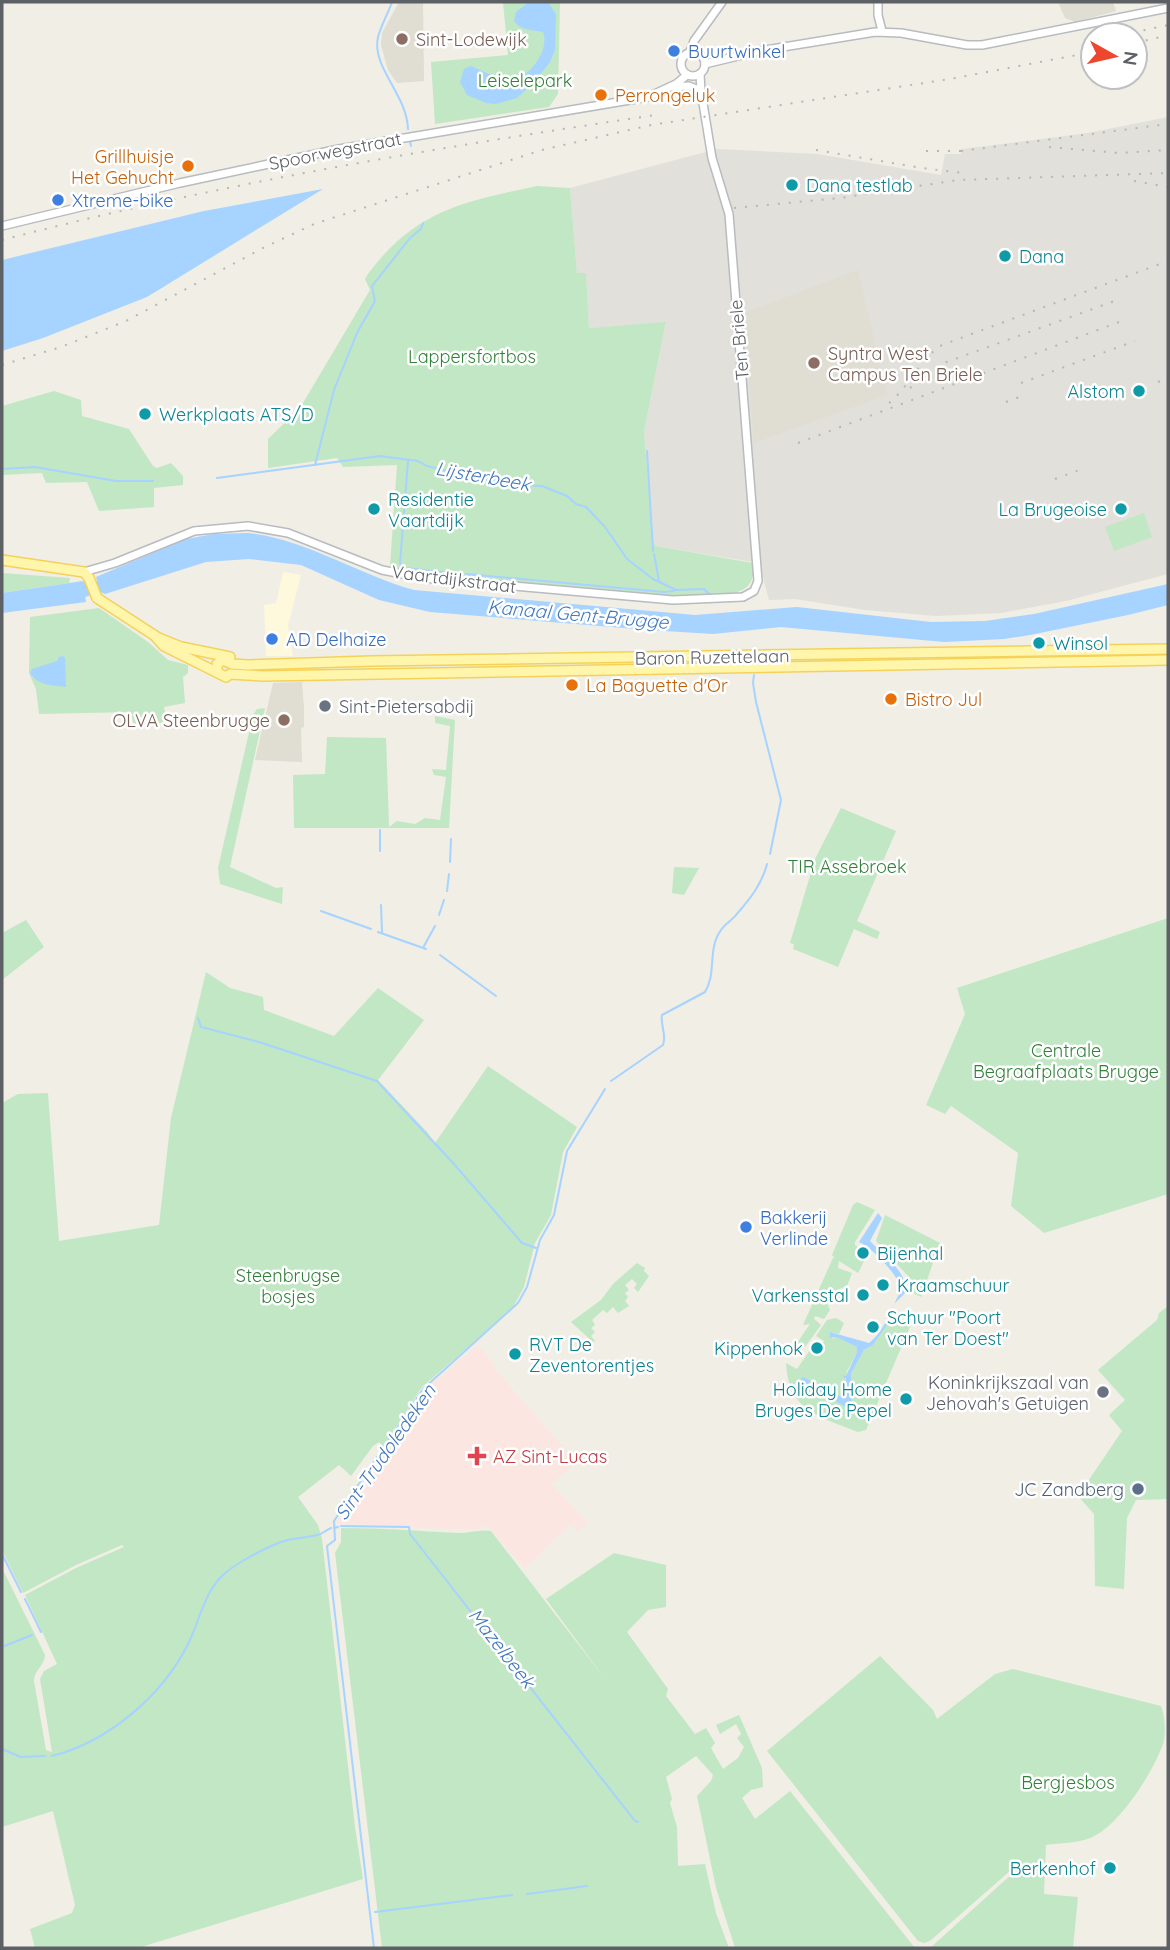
<svg xmlns="http://www.w3.org/2000/svg" width="1170" height="1950" viewBox="0 0 1170 1950" font-family="Quicksand,sans-serif">
<rect width="100%" height="100%" fill="#f0eee5"/>
<polygon fill="#fef8dc" points="283,572 301,575 288,626 293,656 266,656 264,605 276,603"/>
<polygon fill="#e1e0da" points="1168,117 1168,574 1066,601 1001,613 936,616 865,610 795,599 769,600 759,563 656,546 653,542 644,432 666,323 589,328 586,273 577,273 570,188 717,149 817,154 941,175 945,154 961,154 962,149 1088,133"/>
<g fill="#e0ddd3">
<polygon points="399,2 423,2 424,81 397,83 388,70 381,45 382,33"/>
<polygon points="1058,2 1113,2 1116,11 1075,22 1065,18"/>
<polygon points="858,270 887,395 754,443 744,313"/>
<polygon points="302,682 304,708 304,727 301,728 302,762 255,760 273,683"/>
</g>
<polygon fill="#fce6e2" points="478,1345 496,1366 494,1368 576,1462 552,1484 587,1523 578,1531 571,1524 525,1568 487,1526 479,1529 454,1529 337,1523 340,1515 387,1450 424,1391"/>
<g fill="#c2e7c4">
<polygon points="503,2 560,2 558,94 549,107 435,124 431,62 508,55"/>
<path d="M537,186L570,188L577,273H586L589,328L666,322L644,432L653,542L656,546L753,563C753,568 754,574 752,579C746,601 692,597 673,597L398,570L390,566L397,465L343,467L337,458L268,468V439L300,408L370,290L365,279L368,274C416,210 463,202 537,186Z"/>
<polygon points="54,391 81,400 82,416 129,429 153,466 157,468 171,463 183,476 183,485 154,488 154,507 99,511 87,482 46,483 42,473 2,475 2,406"/>
<polygon points="1144,513 1152,537 1114,551 1105,527"/>
<polygon points="2,573 70,578 69,583 2,593"/>
<polygon points="99,608 148,642 168,660 188,665 188,673 183,677 185,703 164,707 167,722 134,726 131,712 39,714 36,689 29,673 30,617"/>
<polygon points="265,708 230,867 276,888 283,887 282,904 220,884 218,868 253,715 257,709"/>
<polygon points="435,716 455,720 449,828 294,828 293,775 325,774 327,737 386,738 389,827 397,821 415,824 425,818 440,820 446,777 434,775 432,769 446,770 450,726 435,723"/>
<polygon points="841,808 896,831 857,921 880,932 877,939 854,929 838,967 793,949 794,944 790,943 815,859"/>
<polygon points="674,867 699,868 684,895 672,893"/>
<polygon points="1168,918 1168,1194 1044,1233 1011,1206 1018,1153 951,1106 945,1114 926,1105 965,1014 957,988"/>
<polygon points="26,920 44,947 2,980 2,933"/>
<path d="M206,972L230,988L263,997L264,1010L334,1036L378,988L424,1020L378,1080L427,1132L435,1143L488,1066L577,1127L563,1152L551,1215L535,1243L524,1287L512,1309L422,1387L383,1447L379,1442L373,1446L351,1476L339,1465L298,1497L318,1525L322,1539L355,1827L363,1879L138,1948H35L30,1929L72,1913L75,1905L53,1811L2,1827V1568L45,1655C45,1665 34,1670 34,1681L46,1750L52,1752L40,1679L44,1671L57,1664L25,1595L76,1568L124,1547L122,1545L76,1565L23,1593L2,1550V1103L18,1094L48,1093L59,1241L159,1225L171,1118Z"/>
<polygon points="857,1202 875,1210 855,1242 855,1245 861,1249 857,1256 864,1261 858,1273 839,1261 838,1268 852,1273 847,1286 839,1289 827,1303 830,1310 824,1319 815,1316 814,1319 821,1325 805,1347 797,1343 810,1324 803,1325 833,1258 835,1258 832,1255 853,1205"/>
<polygon points="885,1215 940,1243 921,1297 909,1291 908,1276 876,1241"/>
<polygon points="637,1263 645,1268 644,1271 649,1276 638,1292 634,1288 637,1284 632,1279 625,1285 629,1290 625,1293 628,1297 625,1301 629,1306 618,1313 613,1307 607,1313 603,1310 592,1320 595,1325 591,1328 595,1332 591,1336 595,1341 593,1342 571,1322 601,1300 613,1284"/>
<polygon points="1168,1306 1168,1499 1136,1500 1127,1518 1124,1589 1095,1586 1094,1514 1078,1496 1122,1431 1109,1415 1125,1400 1098,1370 1157,1320 1159,1313"/>
<path d="M891,1316L904,1322H912L866,1430L858,1432C819,1416 789,1412 786,1363L797,1369L810,1350V1345L818,1350L824,1341L816,1336L827,1320L836,1318L844,1323L839,1334L831,1332L832,1339L836,1337L857,1347V1352L847,1371L846,1392L842,1396H838L803,1378L801,1381L844,1406L846,1412L851,1374L864,1350L873,1345L887,1325Z"/>
<path d="M341,1528C381,1528 419,1531 458,1533C469,1533 482,1529 491,1531L605,1679L546,1599L614,1553L666,1565V1607L648,1610L627,1632L668,1689L666,1696L695,1734L706,1728L715,1743L711,1748L723,1769L738,1758L744,1747L737,1738L741,1734L736,1724L720,1734L716,1725L739,1715L762,1768L763,1787L751,1790L742,1798L755,1819L790,1791L915,1948H735L716,1888L697,1796L711,1781L713,1775L696,1756L666,1777L672,1799L670,1803L677,1827L678,1866L705,1864L716,1913L729,1948H382L335,1553L341,1542Z"/>
<path d="M880,1656L933,1710L937,1719L995,1674L1013,1669L1161,1706C1165,1715 1166,1734 1163,1744C1153,1772 1119,1827 1090,1838C1077,1843 1060,1843 1046,1845L1044,1894L1078,1897L1073,1948H930L1013,1873L1010,1871L930,1941L924,1943L918,1941L767,1751Z"/>
</g>
<g fill="#a6d3ff">
<path d="M529,2H548L556,14L555,50L550,62L536,80L517,98L496,104L486,103L467,95L460,82L464,69L471,66C483,71 501,81 513,79C531,77 550,48 543,32C533,30 521,31 514,21L516,12Z"/>
<polygon points="323,189 147,297 43,338 2,351 2,260 204,211"/>
<path d="M248,533C309,540 356,574 414,590L695,615L797,607L931,622L985,621L1034,614L1168,584V605L1128,615L1030,635L1004,639L944,642L781,627L713,634L649,630L430,612L379,600L301,565L249,559L206,562L105,594L100,592L85,597L86,602L2,613V593L83,581L86,584L97,581L96,577L186,539L214,534Z"/>
<path d="M63,656L65,658L66,687C53,685 38,686 30,673L32,669L57,661L59,657Z"/>
<path d="M878,1213L882,1218L870,1241C883,1255 907,1271 906,1292L894,1304L887,1325L873,1345L864,1350L851,1374L852,1412L851,1415H848L844,1406L802,1382L801,1379L803,1377L838,1396L845,1394L846,1378L819,1364L840,1375L846,1376L857,1352V1347L836,1337L830,1338V1332L869,1343C886,1330 891,1307 902,1289C896,1273 873,1248 859,1242Z"/>
</g>
<g fill="none" stroke-linecap="round" stroke-linejoin="round">
<g stroke="#a6d3ff" stroke-width="2">
<path d="M392,2C388,14 381,25 378,37C371,67 407,94 408,129"/>
<polyline points="410,141 411,146"/>
<polyline points="647,451 653,551"/>
<polyline points="408,461 400,563 404,568 450,573"/>
<polyline points="315,465 334,390 357,333 375,301 372,286 410,238 421,229 423,223"/>
<polyline points="2,469 35,467 116,481 153,481"/>
<polyline points="217,478 380,456 418,461 427,466 452,472 459,470 470,477 498,482 505,481 510,484 542,486 567,496 576,504 586,507 605,527 627,559 653,579 676,590 704,589 709,594"/>
<polyline points="654,554 659,581"/>
<polyline points="466,574 664,592 674,591"/>
<polyline points="754,675 753,683 756,702 781,800 770,854"/>
<polyline points="380,851 380,830"/>
<polyline points="450,862 451,839"/>
<polyline points="447,891 449,874"/>
<polyline points="381,905 382,932"/>
<polyline points="321,911 371,929"/>
<polyline points="439,915 444,900"/>
<polyline points="378,932 426,949"/>
<polyline points="424,946 435,926"/>
<polyline points="440,955 496,996"/>
<polyline points="198,1018 201,1027 205,1028 259,1042 377,1081 454,1164 522,1243 536,1248"/>
<path d="M611,1081L663,1045C667,1035 660,1025 662,1015L705,992C717,973 707,949 721,930C725,924 732,920 736,915C750,899 762,884 767,864"/>
<polyline points="341,1526 409,1527 410,1534 635,1821 638,1822"/>
<polyline points="334,1528 338,1527"/>
<polyline points="2,1554 21,1592"/>
<polyline points="25,1599 41,1632"/>
<polyline points="2,1647 32,1635"/>
<polyline points="2,1749 21,1757 45,1756"/>
<path d="M52,1756C108,1742 163,1695 188,1644C199,1622 204,1594 221,1577C232,1565 265,1548 281,1542C292,1538 305,1538 317,1535C323,1534 326,1530 331,1528"/>
<polyline points="527,1894 587,1886"/>
<polyline points="375,1912 512,1895"/>
<polyline points="374,1948 327,1546 335,1540 334,1521 423,1389 518,1303 527,1287 540,1240 554,1215 567,1151 605,1089"/>
</g>
<g stroke="#b8bbbf" stroke-width="10">
<g id="minor">
<polyline points="878,2 878,15 882,31"/>
<polyline points="690,52 694,41 722,2"/>
<circle cx="693" cy="64" r="12"/>
<polyline points="705,64 759,51 875,32 901,33 967,45 982,45 1168,8"/>
<polyline points="671,87 689,86 701,91"/>
<polyline points="2,226 180,183 339,149 648,97 676,84 687,75"/>
<polyline points="84,572 115,563 194,531 248,526 288,533 382,570 423,578 673,600 743,597 754,591 758,581 729,214 712,158 701,91 700,74"/>
</g>
</g>
<g stroke="#f4d25a" stroke-width="12">
<g id="major">
<polyline points="2,560 84,572 89,578 97,598 160,639"/>
<polyline points="155,636 164,646 226,677 230,674 263,676 1168,660"/>
<polyline points="156,637 181,647 230,657"/>
<polyline points="217,671 217,664 223,660 232,664 248,665 372,661 1168,649"/>
</g>
</g>
<use href="#minor" stroke="#fff" stroke-width="7"/>
<use href="#major" stroke="#fff6ab" stroke-width="9"/>
<g stroke="#b6b7b7" stroke-width="2" stroke-dasharray="2 9" stroke-linecap="butt">
<polyline points="1122,35 1168,25"/>
<polyline points="1135,43 1165,36"/>
<polyline points="1049,147 1119,153 1168,150"/>
<polyline points="816,150 922,168 963,173"/>
<polyline points="926,151 970,151"/>
<polyline points="961,151 1168,124"/>
<polyline points="1134,181 1168,187"/>
<polyline points="734,208 840,198 958,180 1168,173"/>
<path d="M2,240C217,184 435,148 655,115"/>
<polyline points="2,365 61,347 126,321 263,248 314,224 542,150 651,125 950,79 1093,52"/>
<polyline points="1158,382 1168,378"/>
<polyline points="1021,383 1135,341"/>
<polyline points="910,388 944,363 1120,299"/>
<polyline points="1006,402 1025,395"/>
<path d="M889,403C910,386 919,359 942,345L1168,261"/>
<polyline points="798,443 1127,319"/>
<polyline points="1055,479 1082,469"/>
</g>
</g>
<g fill="#8d6e63" stroke="#fff" stroke-width="2.5">
<circle cx="402" cy="39" r="7"/>
<circle cx="814" cy="363" r="7"/>
<circle cx="284" cy="720" r="7"/>
</g>
<g fill="#3f7fe0" stroke="#fff" stroke-width="2.5">
<circle cx="674" cy="51" r="7"/>
<circle cx="58" cy="200" r="7"/>
<circle cx="272" cy="639" r="7"/>
<circle cx="746" cy="1227" r="7"/>
</g>
<g fill="#e8710a" stroke="#fff" stroke-width="2.5">
<circle cx="601" cy="95" r="7"/>
<circle cx="188" cy="166" r="7"/>
<circle cx="572" cy="685" r="7"/>
<circle cx="891" cy="699" r="7"/>
</g>
<g fill="#0f9aa8" stroke="#fff" stroke-width="2.5">
<circle cx="792" cy="185" r="7"/>
<circle cx="1005" cy="256" r="7"/>
<circle cx="1139" cy="391" r="7"/>
<circle cx="145" cy="414" r="7"/>
<circle cx="374" cy="509" r="7"/>
<circle cx="1121" cy="509" r="7"/>
<circle cx="1039" cy="643" r="7"/>
<circle cx="863" cy="1253" r="7"/>
<circle cx="883" cy="1285" r="7"/>
<circle cx="863" cy="1295" r="7"/>
<circle cx="873" cy="1327" r="7"/>
<circle cx="817" cy="1348" r="7"/>
<circle cx="515" cy="1354" r="7"/>
<circle cx="906" cy="1399" r="7"/>
<circle cx="1110" cy="1868" r="7"/>
</g>
<g fill="#6b7280" stroke="#fff" stroke-width="2.5">
<circle cx="325" cy="706" r="7"/>
<circle cx="1103" cy="1392" r="7"/>
</g>
<path fill="#e0444e" stroke="#fff" stroke-width="2.5" d="M473.5 1445.5h7v7h7v7h-7v7h-7v-7h-7v-7h7z"/>
<circle fill="#5c6f8a" stroke="#fff" stroke-width="2.5" cx="1138" cy="1489" r="7"/>
<g text-anchor="middle" dominant-baseline="central" stroke-width="5" stroke-linejoin="round" paint-order="stroke">
<g font-size="18" fill="#785e54" stroke="#fff" text-anchor="start">
<text x="416" y="39">Sint-Lodewijk</text>
<text x="828" y="353">Syntra West<tspan x="828" dy="21">Campus Ten Briele</tspan></text>
<text x="270" y="720" text-anchor="end">OLVA Steenbrugge</text>
</g>
<g font-size="18" fill="#366cbe" stroke="#fff" text-anchor="start">
<text x="688" y="51">Buurtwinkel</text>
<text x="72" y="200">Xtreme-bike</text>
<text x="286" y="639">AD Delhaize</text>
<text x="760" y="1217">Bakkerij<tspan x="760" dy="21">Verlinde</tspan></text>
</g>
<g font-size="18" fill="#32813a" stroke="#fff">
<text x="525" y="80">Leiselepark</text>
<text x="472" y="356">Lappersfortbos</text>
<text x="847" y="866">TIR Assebroek</text>
<text x="1066" y="1050">Centrale<tspan x="1066" dy="21">Begraafplaats Brugge</tspan></text>
<text x="288" y="1275">Steenbrugse<tspan x="288" dy="21">bosjes</tspan></text>
<text x="1068" y="1782">Bergjesbos</text>
</g>
<g font-size="18" fill="#c56008" stroke="#fff" text-anchor="start">
<text x="615" y="95">Perrongeluk</text>
<text x="174" y="156" text-anchor="end">Grillhuisje<tspan x="174" dy="21">Het Gehucht</tspan></text>
<text x="586" y="685">La Baguette d'Or</text>
<text x="905" y="699">Bistro Jul</text>
</g>
<g font-size="18" fill="#5d6166" stroke="#fff">
<text transform="translate(335 151) rotate(-11)">Spoorwegstraat</text>
<text transform="translate(739 340) rotate(-95)">Ten Briele</text>
<text transform="translate(454 579) rotate(7)">Vaartdijkstraat</text>
<text transform="translate(712 657) rotate(-1)">Baron Ruzettelaan</text>
</g>
<g font-size="18" fill="#0d838f" stroke="#fff" text-anchor="start">
<text x="806" y="185">Dana testlab</text>
<text x="1019" y="256">Dana</text>
<text x="1125" y="391" text-anchor="end">Alstom</text>
<text x="159" y="414">Werkplaats ATS/D</text>
<text x="388" y="499">Residentie<tspan x="388" dy="21">Vaartdijk</tspan></text>
<text x="1107" y="509" text-anchor="end">La Brugeoise</text>
<text x="1053" y="643">Winsol</text>
<text x="877" y="1253">Bijenhal</text>
<text x="897" y="1285">Kraamschuur</text>
<text x="849" y="1295" text-anchor="end">Varkensstal</text>
<text x="887" y="1317">Schuur "Poort<tspan x="887" dy="21">van Ter Doest"</tspan></text>
<text x="529" y="1344">RVT De<tspan x="529" dy="21">Zeventorentjes</tspan></text>
<text x="803" y="1348" text-anchor="end">Kippenhok</text>
<text x="892" y="1389" text-anchor="end">Holiday Home<tspan x="892" dy="21">Bruges De Pepel</tspan></text>
<text x="1096" y="1868" text-anchor="end">Berkenhof</text>
</g>
<g font-size="18" fill="#5b616d" stroke="#fff" text-anchor="start">
<text x="339" y="706">Sint-Pietersabdij</text>
<text x="1089" y="1382" text-anchor="end">Koninkrijkszaal van<tspan x="1089" dy="21">Jehovah's Getuigen</tspan></text>
</g>
<g font-size="18" fill="#be3a42" stroke="#fff" text-anchor="start">
<text x="493" y="1456">AZ Sint-Lucas</text>
</g>
<g font-size="18" fill="#4e5e75" stroke="#fff" text-anchor="end">
<text x="1124" y="1489">JC Zandberg</text>
</g>
<g font-size="19" font-style="italic" fill="#4278bd" stroke="#fff">
<text transform="translate(483 476) rotate(10)">Lijsterbeek</text>
<text transform="translate(578 614) rotate(5)">Kanaal Gent-Brugge</text>
<text transform="translate(385 1452) rotate(-55)">Sint-Trudoledeken</text>
<text transform="translate(502 1648) rotate(52)">Mazelbeek</text>
</g>
</g>
<rect width="1170" height="1950" fill="none" stroke="#5d6166" stroke-width="7"/>
<g transform="translate(1114 56) rotate(98)"><circle r="33" fill="#ffffff" stroke="#bec0c2" stroke-width="2"/>
<path d="M0-5L12 26L0 18L-12 26Z" fill="#ed482f"/>
<text y="-10" font-size="19" font-weight="bold" text-anchor="middle" fill="#5d6166">N</text>
</g>
</svg>
